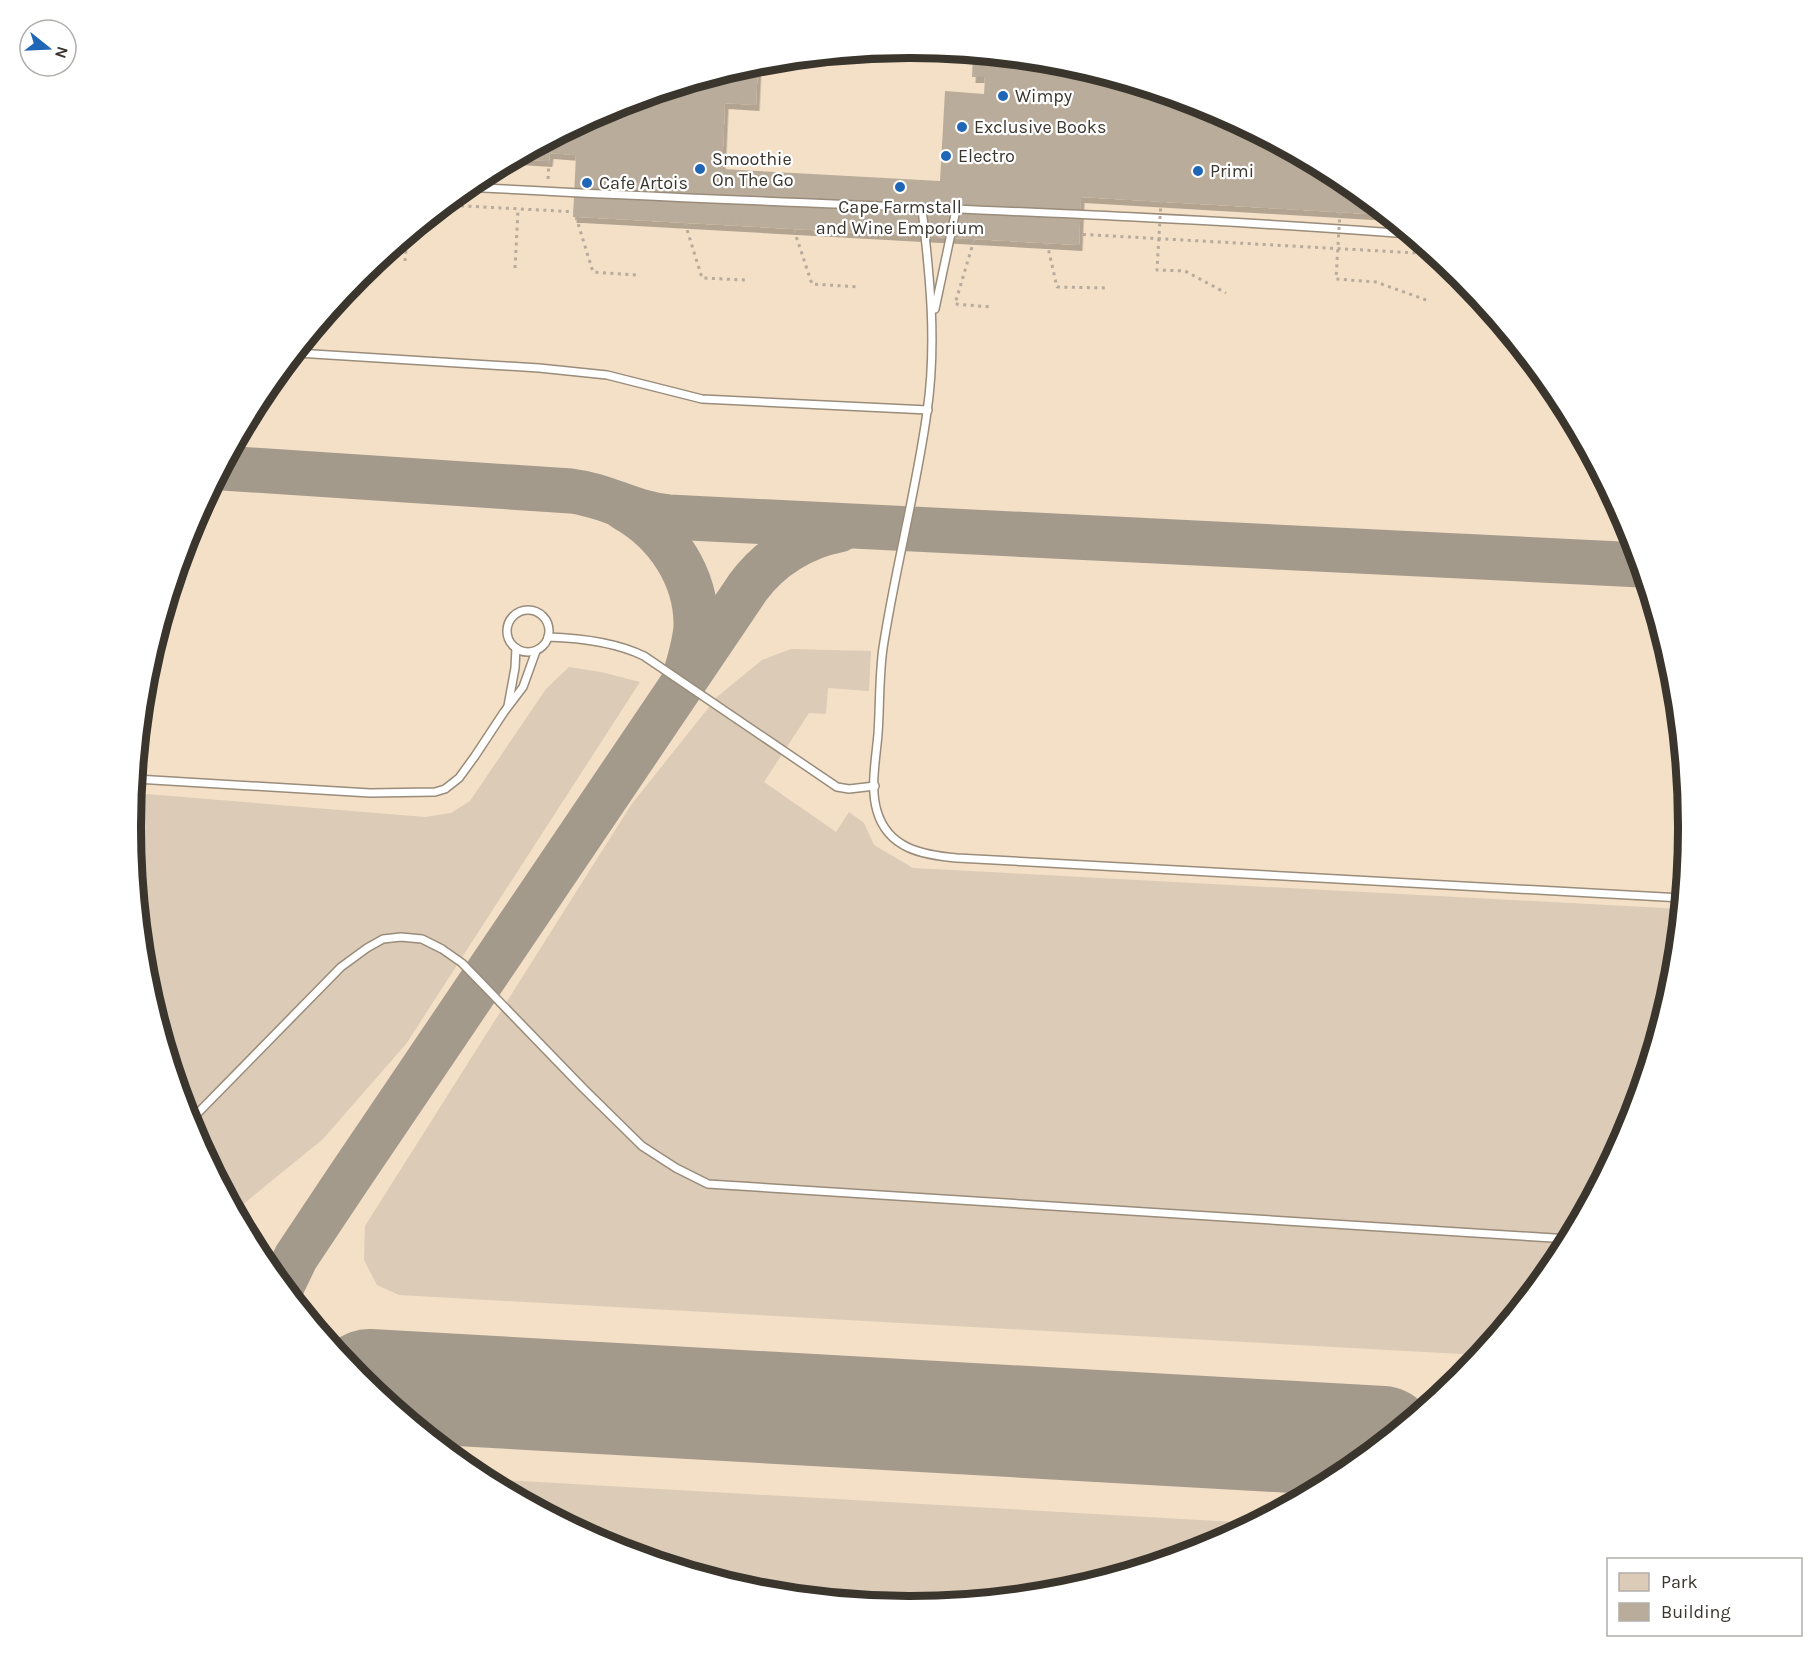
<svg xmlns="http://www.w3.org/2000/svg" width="1820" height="1654" viewBox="0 0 1820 1654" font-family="Karla,sans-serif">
<defs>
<filter id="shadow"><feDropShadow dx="3.5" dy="6" stdDeviation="0" flood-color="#0004"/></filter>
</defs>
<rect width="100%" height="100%" fill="#faecd9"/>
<circle fill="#f4e0c7" cx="911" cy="827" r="776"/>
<g fill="#dbcbb7">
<polygon points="791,649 871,651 869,691 828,688 826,714 809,713 764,782 836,832 849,812 864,823 874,845 913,868 1681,909 1674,979 1630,1125 1558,1260 1479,1355 399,1295 377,1285 364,1260 365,1226 631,805 717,697 762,660"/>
<polygon points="569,667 601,672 640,682 406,1044 323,1139 236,1210 190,1125 146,979 131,827 134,793 425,817 451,813 470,801 546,689"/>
<polygon points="486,1479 1252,1523 1208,1547 1062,1591 910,1606 758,1591 612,1547"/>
</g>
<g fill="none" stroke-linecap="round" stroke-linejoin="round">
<g stroke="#a49a8c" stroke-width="45">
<path d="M223,468L571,491C606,495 633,514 669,517L1641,565"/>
<path d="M624,508C667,532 697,577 696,627C695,641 691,655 687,669"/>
<path d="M283,1284L296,1257L348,1179L748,587C770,557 803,537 839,530"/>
<polyline points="366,1383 424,1389"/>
</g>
<polyline stroke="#a49a8c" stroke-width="112" points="369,1385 1382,1442"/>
</g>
<polygon fill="#baac9a" filter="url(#shadow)" points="973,54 1062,63 1208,107 1343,179 1386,215 1081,197 1079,245 579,217 573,217 576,155 550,153 549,161 516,159 612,107 758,63 756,105 725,103 722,169 940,181 945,91 984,94 985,77 972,77"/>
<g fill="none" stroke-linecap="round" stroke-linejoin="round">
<g stroke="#998c7a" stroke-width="10">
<g id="service">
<path d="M468,187C782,205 1096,210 1409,234"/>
<path d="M922,209C930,276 937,344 927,412C916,492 895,569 883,648C879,676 880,706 878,734C876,758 870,788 877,811C888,849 923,855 957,858L1682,898"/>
<polyline points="935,309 956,210"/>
<polyline points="297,353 539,368 607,375 702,399 928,410"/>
<circle cx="528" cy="631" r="21"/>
<path d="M548,637C580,638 615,642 644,656L837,787L849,789L875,786"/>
<polyline points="508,706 515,668 516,648"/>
<polyline points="136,779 370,793 435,792 445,789 459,778 475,756 504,712 523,687 536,651"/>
<polyline points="189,1122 341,967 367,948 383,939 401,937 422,939 442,949 462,963 583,1088 642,1146 676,1168 708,1184 1569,1239"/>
</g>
</g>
<g stroke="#b6ab9c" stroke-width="3" stroke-dasharray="3 4.5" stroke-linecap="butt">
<polyline points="548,179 549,161"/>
<polyline points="446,205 914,230"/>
<polyline points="576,217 593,272 636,275"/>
<polyline points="685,223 702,278 745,280"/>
<polyline points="794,230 812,284 859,287"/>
<polyline points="963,231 1076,234 1434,254"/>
<polyline points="974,240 955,304 991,307"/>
<polyline points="1047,243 1057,287 1109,288"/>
<polyline points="405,261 407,237"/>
<polyline points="515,268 518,210"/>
</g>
<use href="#service" stroke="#fff" stroke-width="7"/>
<g stroke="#b6ab9c" stroke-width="3" stroke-dasharray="3 4.5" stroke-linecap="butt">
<polyline points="1161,201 1157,270 1185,271 1226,293"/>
<polyline points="1340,212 1336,279 1376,282 1429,301"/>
</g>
</g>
<g fill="#2066b6" stroke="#fff" stroke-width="2">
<circle cx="1003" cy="96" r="6"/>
<circle cx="962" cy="127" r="6"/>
<circle cx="946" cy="156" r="6"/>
<circle cx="700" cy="169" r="6"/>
<circle cx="1198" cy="171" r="6"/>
<circle cx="587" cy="183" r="6"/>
<circle cx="900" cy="187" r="6"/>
</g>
<g text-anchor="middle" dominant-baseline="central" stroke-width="4.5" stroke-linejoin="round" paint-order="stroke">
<g font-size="18" fill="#3a352d" stroke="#fff" text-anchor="start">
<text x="1015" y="96">Wimpy</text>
<text x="974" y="127">Exclusive Books</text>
<text x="958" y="156">Electro</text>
<text x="712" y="159">Smoothie<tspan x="712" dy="21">On The Go</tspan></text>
<text x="1210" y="171">Primi</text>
<text x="599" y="183">Cafe Artois</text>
<text x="900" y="207" text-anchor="middle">Cape Farmstall<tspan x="900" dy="21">and Wine Emporium</tspan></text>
</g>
</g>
<path d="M0 0H1820V1654H0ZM909 58H910A768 768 0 0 1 1678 826V828A768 768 0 0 1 910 1596H909A768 768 0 0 1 141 828V826A768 768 0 0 1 909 58Z" fill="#fff" fill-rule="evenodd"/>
<path fill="none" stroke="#3a352d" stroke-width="8" d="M909 58H910A768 768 0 0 1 1678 826V828A768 768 0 0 1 910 1596H909A768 768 0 0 1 141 828V826A768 768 0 0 1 909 58Z"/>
<rect x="1607" y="1558" width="195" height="78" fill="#ffffff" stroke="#b0aeab" stroke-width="1.5"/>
<rect x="1619" y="1573" width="30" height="18" fill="#dbcbb7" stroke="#b0aeab" stroke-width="1.5"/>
<text x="1661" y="1588" font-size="18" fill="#3a352d">Park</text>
<rect x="1619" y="1603" width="30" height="18" fill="#baac9a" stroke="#b0aeab" stroke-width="1.5"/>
<text x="1661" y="1618" font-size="18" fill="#3a352d">Building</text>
<g transform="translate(48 48) rotate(108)"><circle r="28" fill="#ffffff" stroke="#b0aeab" stroke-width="1.5"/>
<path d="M0-4.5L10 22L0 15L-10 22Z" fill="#2066b6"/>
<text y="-9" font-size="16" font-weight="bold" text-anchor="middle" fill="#3a352d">N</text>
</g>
</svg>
